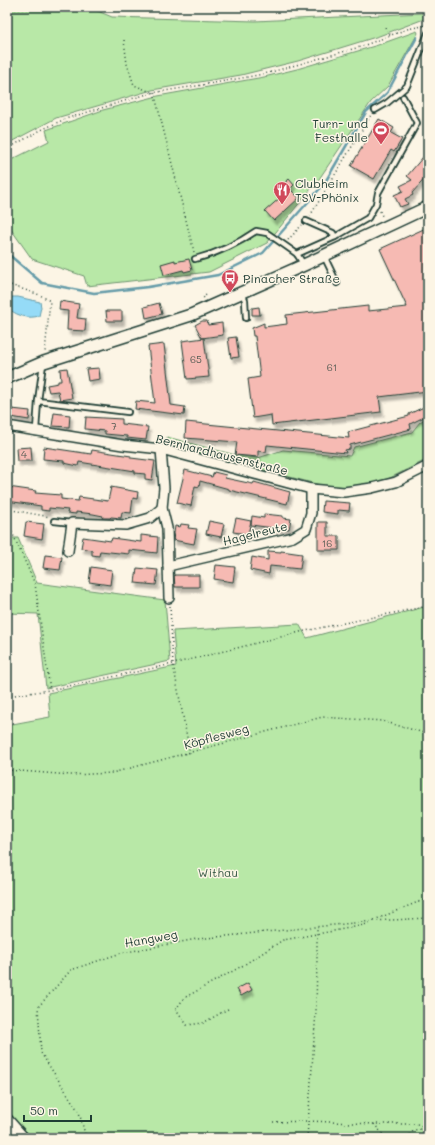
<svg xmlns="http://www.w3.org/2000/svg" width="435" height="1145" viewBox="0 0 435 1145" font-family="Mali,sans-serif">
<defs>
<filter id="shadow"><feDropShadow dx="2.5" dy="4.5" stdDeviation="1" flood-color="#0004"/></filter>
</defs>
<rect width="100%" height="100%" fill="#fcf5e5"/>
<filter id="ink" filterUnits="userSpaceOnUse"><feTurbulence type="fractalNoise" baseFrequency=".025" numOctaves="2"/><feDisplacementMap in="SourceGraphic" scale="8" xChannelSelector="R" yChannelSelector="G"/><feConvolveMatrix kernelMatrix="1 2 1 2 8 2 1 2 1" color-interpolation-filters="sRGB"/></filter>
<g filter="url(#ink)">
<g fill="#b8e8a7" stroke="#6c926e">
<polygon points="7,7 88,7 112,17 255,21 423,13 424,19 379,36 298,61 241,75 152,90 56,118 7,144"/>
<polygon points="417,31 418,33 388,86 371,102 319,179 267,243 209,272 87,286 84,276 32,259 8,225 7,162 49,141 46,130 103,110 158,96 264,77 297,69 378,45"/>
<polygon points="428,417 428,459 384,481 342,488 320,485 166,444 167,437 235,455 258,458 283,450 350,456 354,447 412,432 420,422"/>
<polygon points="7,538 18,538 37,583 165,600 170,661 46,688 38,614 7,613"/>
<polygon points="428,606 428,1138 7,1138 7,725 50,717 48,693 176,666 173,631 299,624 307,638"/>
</g>
<path fill="#95dbf7" stroke="#669ca9" d="M12,297H18L40,302L41,307L39,316C28,319 19,316 10,310L9,302Z"/>
<g fill="none" stroke-linecap="round" stroke-linejoin="round">
<polyline stroke="#669ca9" stroke-width="2.5" points="7,253 42,283 94,293 148,287 218,275 263,253 324,184 366,112 387,93 417,37"/>
</g>
<g fill="#f6bab3" stroke="#1f3d34" filter="url(#shadow)">
<polygon points="379,119 394,128 391,133 402,139 394,152 391,150 374,179 351,166"/>
<polygon points="423,157 428,162 428,175 412,193 413,195 405,199 408,204 400,207 394,195 403,191 400,186 412,180 407,176"/>
<polygon points="289,179 294,185 290,189 299,198 274,221 265,211 282,196 277,190"/>
<polygon points="428,227 428,391 379,397 381,412 272,425 271,415 253,418 248,379 260,377 255,336 253,336 252,328 264,323 264,327 287,324 286,315 368,306 368,311 407,307 380,249"/>
<polygon points="189,259 192,270 184,272 183,270 164,275 161,264 175,260 175,262"/>
<polygon points="60,301 79,304 77,318 86,319 85,331 67,330 68,311 59,310"/>
<polygon points="159,303 162,314 146,318 144,307"/>
<polygon points="259,307 260,315 252,315 252,308"/>
<polygon points="106,311 122,311 122,321 107,321"/>
<polygon points="202,321 207,321 208,325 222,323 223,335 202,338 195,325"/>
<polygon points="236,337 239,357 231,358 228,338"/>
<polygon points="204,338 209,377 187,379 182,341"/>
<polygon points="164,344 171,405 185,407 184,415 135,409 136,401 155,403 148,346"/>
<polygon points="67,368 72,398 60,400 58,391 49,392 47,385 58,383 58,381 61,381 60,369"/>
<polygon points="99,368 100,379 88,381 86,369"/>
<polygon points="428,405 428,415 410,424 411,429 350,445 350,449 345,450 346,453 267,445 266,452 258,451 258,457 235,455 237,442 185,438 186,422 349,438 348,432 409,416 409,414"/>
<polygon points="12,409 30,411 29,420 11,417"/>
<polygon points="54,413 70,415 69,427 52,426"/>
<polygon points="86,417 122,419 122,424 148,427 146,440 127,438 127,436 105,434 105,431 85,429"/>
<polygon points="31,447 32,461 17,461 16,448"/>
<polygon points="44,447 91,454 92,450 131,456 131,458 155,461 152,480 145,479 145,474 135,473 135,471 79,462 78,466 64,463 64,461 43,459"/>
<polygon points="185,470 212,477 214,472 226,475 225,478 253,484 254,482 290,492 287,504 229,490 229,489 200,481 199,487 195,486 191,506 177,503"/>
<polygon points="8,487 36,491 35,493 61,495 61,499 78,501 79,497 108,501 111,487 138,492 137,499 133,498 131,513 122,512 121,518 111,517 110,518 102,518 103,516 93,514 76,512 76,514 67,513 68,510 49,508 49,511 41,510 41,506 7,501"/>
<polygon points="323,501 350,503 349,511 338,510 338,514 322,512"/>
<polygon points="264,514 283,516 283,518 291,519 289,529 281,528 281,529 251,525 252,516 264,518"/>
<polygon points="236,518 251,521 248,534 233,532"/>
<polygon points="209,521 224,524 221,537 206,534"/>
<polygon points="26,522 44,524 42,539 24,536"/>
<polygon points="318,522 327,522 327,536 339,536 339,550 318,550"/>
<polygon points="181,524 189,525 188,528 197,529 194,544 173,540 175,526 180,527"/>
<polygon points="141,535 158,537 157,553 129,550 129,554 100,551 99,556 92,555 92,550 81,548 83,537 111,541 112,538 141,542"/>
<polygon points="268,551 281,552 281,551 302,554 300,569 270,566 269,574 250,570 252,557 268,560"/>
<polygon points="45,555 62,557 60,570 43,568"/>
<polygon points="216,565 235,567 233,582 214,579"/>
<polygon points="91,567 112,570 110,585 89,582"/>
<polygon points="137,568 158,570 156,585 135,583"/>
<polygon points="174,575 199,575 199,587 175,587"/>
<polygon points="248,983 252,990 241,996 237,989"/>
</g>
<g fill="none" stroke-linecap="round" stroke-linejoin="round">
<g stroke="#1f3d34" stroke-width="8">
<g id="service">
<polyline points="375,110 387,103 407,86 428,33"/>
<polyline points="306,221 333,233 335,237"/>
<polyline points="297,254 335,237 368,218 376,204 378,193 417,123 403,97"/>
<polyline points="324,256 337,283"/>
<path d="M195,259C218,253 236,245 256,231L267,233L280,242L297,254L304,265"/>
<polyline points="242,293 245,300 246,318"/>
<polyline points="38,401 128,412"/>
<polyline points="36,430 38,401 43,364"/>
<polyline points="54,521 72,523"/>
</g>
</g>
<g stroke="#1f3d34" stroke-width="12">
<g id="minor">
<polyline points="7,426 123,445 161,449 311,489 344,492 372,488 396,482 428,466"/>
<polyline points="161,449 164,488 162,508 167,528 169,598"/>
<polyline points="68,551 72,523 126,525 150,518 162,508"/>
<polyline points="168,566 293,537 306,529 311,513 311,489"/>
</g>
</g>
<g stroke="#1f3d34" stroke-width="14">
<g id="tertiary">
<polyline points="7,378 44,362 191,315 304,265 428,207"/>
<polyline points="7,1120 23,1138"/>
</g>
</g>
<g stroke="#1f3d34" stroke-width="1.5" stroke-dasharray="1 3" stroke-linecap="butt">
<polyline points="7,9 31,9"/>
<polyline points="385,27 391,36"/>
<polyline points="124,40 127,64 134,85 151,92"/>
<polyline points="154,92 194,252"/>
<polyline points="7,149 41,130 65,119 151,93 203,85 264,74 360,47 407,29 428,25"/>
<polyline points="380,211 383,218"/>
<polyline points="310,216 371,115"/>
<polyline points="288,240 302,225"/>
<polyline points="7,284 40,295 50,301 45,352"/>
<polyline points="204,298 203,297 208,294"/>
<polyline points="7,509 50,517"/>
<polyline points="7,521 35,584 50,690"/>
<polyline points="170,606 173,664 190,753"/>
<polyline points="7,696 50,690 173,664 300,632 428,606"/>
<polyline points="7,770 71,775 112,773 322,717 382,721 428,734"/>
<polyline points="374,920 428,898"/>
<polyline points="228,1009 203,1023 187,1025 176,1009 184,998 242,966 283,940 339,930 364,925 371,922"/>
<polyline points="273,1122 309,1121 374,1124 417,1124 426,1128"/>
<polyline points="374,1124 386,1138"/>
<polyline points="86,1138 79,1112 41,1053 38,1007 71,970 121,953 197,939 373,921 428,918"/>
<polyline points="307,1138 316,1011 317,958 317,927"/>
<polyline points="407,1138 414,1130 428,1128"/>
</g>
<use href="#service" stroke="#fcf5e5" stroke-width="4.5"/>
<use href="#minor" stroke="#fcf5e5" stroke-width="9"/>
<use href="#tertiary" stroke="#fcf5e5" stroke-width="11"/>
</g>
</g>
<defs>
<g id="stadium-pin" transform="scale(0.9)"><path d="M0 17L-7.5 6A9.5 9.5 0 1 1 7.5 6Z" fill="#d1495b" stroke="#fcf5e5"/><path d="M0-5a6.5 5 0 1 0 0 10a6.5 5 0 1 0 0-10ZM-3.5-1.8h7v3.6h-7Z" fill="#fff"/></g>
<g id="restaurant-pin" transform="scale(0.9)"><path d="M0 17L-7.5 6A9.5 9.5 0 1 1 7.5 6Z" fill="#d1495b" stroke="#fcf5e5"/><path d="M-5-6h1v4h1v-4h1v4h1v-4h1v5L-1.5 .5V6h-2V.5L-5-1ZM5-6V6H3V1.5H1.5Q1.5-4 5-6Z" fill="#fff"/></g>
<g id="bus-pin" transform="scale(0.9)"><path d="M0 17L-7.5 6A9.5 9.5 0 1 1 7.5 6Z" fill="#d1495b" stroke="#fcf5e5"/><path d="M-5-6H5V4H4V6H2V4H-2V6H-4V4H-5ZM-3.5-4V0h7V-4ZM-3.5 1.2v1.5H-2V1.2ZM2 1.2v1.5H3.5V1.2Z" fill="#fff"/></g>
</defs>
<g fill-rule="evenodd">
<use href="#stadium-pin" x="381" y="130"/>
<use href="#restaurant-pin" x="282" y="190"/>
<use href="#bus-pin" x="230" y="278"/>
</g>
<g text-anchor="middle" dominant-baseline="central" stroke-width="3" stroke-linejoin="round" paint-order="stroke">
<g font-size="10" fill="#555c54">
<text x="196" y="359">65</text>
<text x="332" y="367">61</text>
<text x="114" y="426">7</text>
<text x="24" y="454">4</text>
<text x="327" y="543">16</text>
</g>
<g font-size="12" fill="#1f3d34" stroke="#fcf5e5" text-anchor="start">
<text x="368" y="123" text-anchor="end">Turn- und<tspan x="368" dy="14">Festhalle</tspan></text>
<text x="295" y="183">Clubheim<tspan x="295" dy="14">TSV-Phönix</tspan></text>
<text x="243" y="278">Pinacher Straße</text>
</g>
<g font-size="12" fill="#1f3d34" stroke="#fcf5e5">
<text transform="translate(222 454) rotate(14)">Bernhardhausenstraße</text>
<text transform="translate(255 533) rotate(-14)">Hagelreute</text>
<text transform="translate(216 736) rotate(-15)">Köpflesweg</text>
<text transform="translate(151 938) rotate(-10)">Hangweg</text>
</g>
<g font-size="12" fill="#3e5f4b" stroke="#fcf5e5">
<text x="218" y="872">Withau</text>
</g>
</g>
<rect width="435" height="1145" fill="none" stroke="#fcf5e5" stroke-width="24"/>
<rect x="12" y="12" width="411" height="1121" fill="none" stroke="#1f3d34" stroke-width="1.5" filter="url(#ink)"/>
<path d="M24 1115v6h67v-6" fill="none" stroke="#1f3d34" stroke-width="2"/>
<text x="30" y="1115" font-size="12" fill="#1f3d34" stroke="#fcf5e5" stroke-width="3" paint-order="stroke">50 m</text>
</svg>
